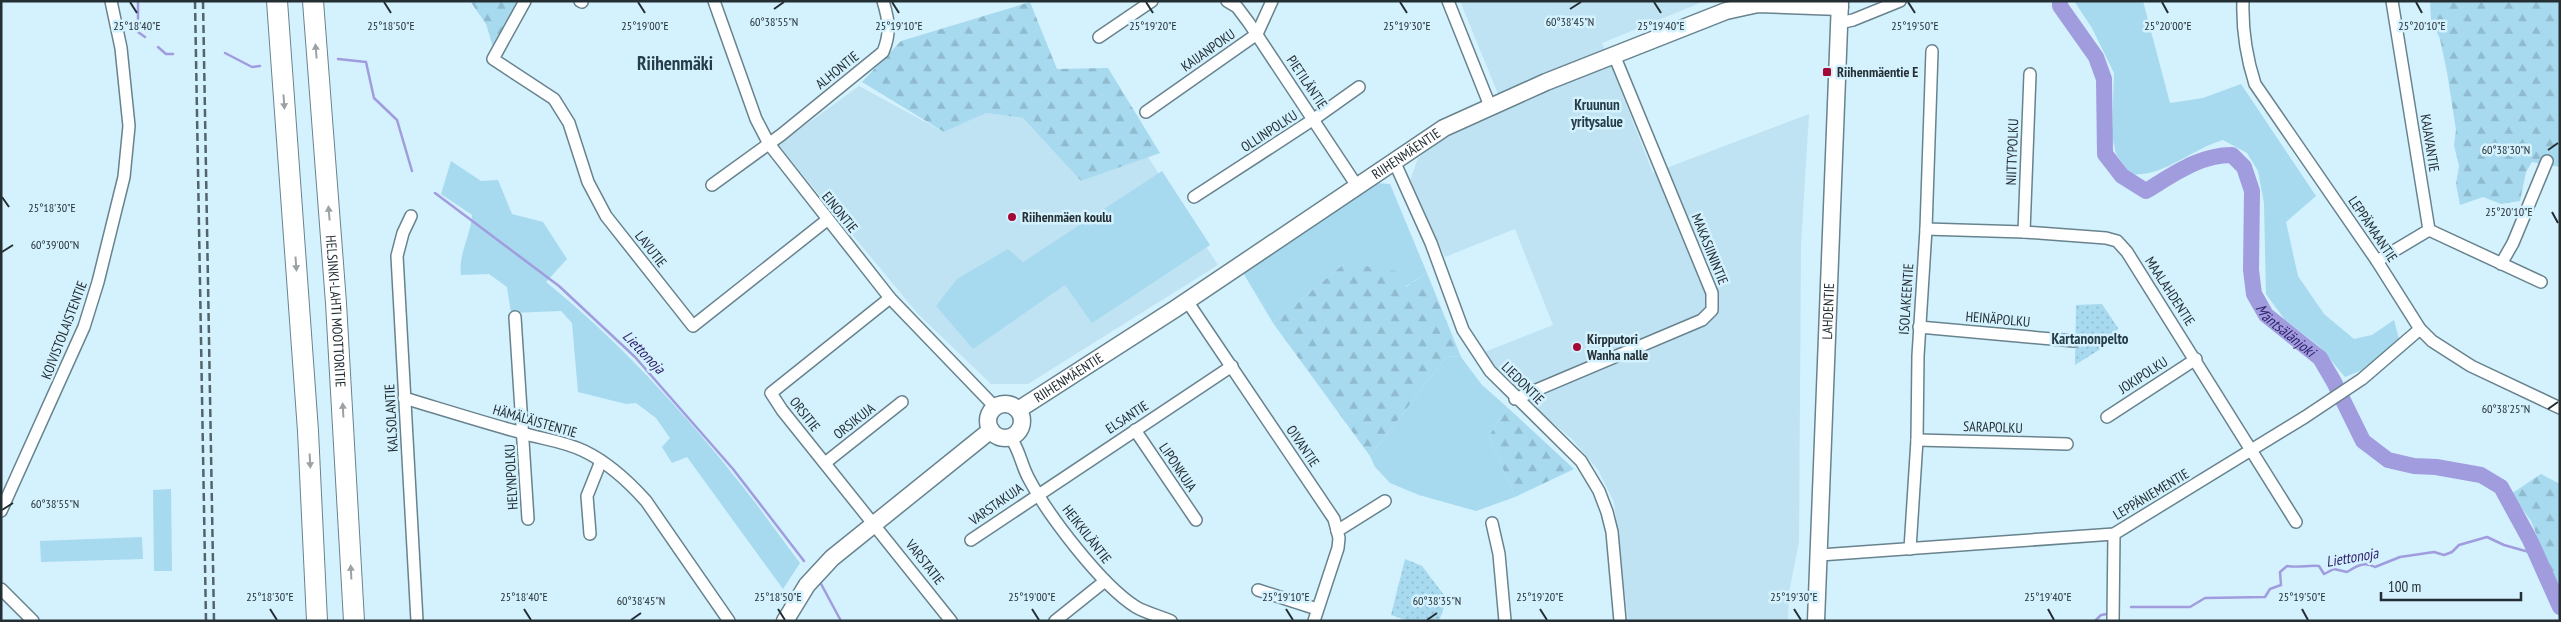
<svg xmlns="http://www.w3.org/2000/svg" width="2561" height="622" viewBox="0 0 2561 622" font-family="'PT Sans Narrow',sans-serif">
<defs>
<pattern id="forest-firs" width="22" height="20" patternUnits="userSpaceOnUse" patternTransform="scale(1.25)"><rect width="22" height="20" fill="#a7d9ef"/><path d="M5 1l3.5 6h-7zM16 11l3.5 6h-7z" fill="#90bbce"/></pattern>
<pattern id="park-dots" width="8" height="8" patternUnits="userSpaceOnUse" patternTransform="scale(1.25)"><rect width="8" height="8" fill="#a7d9ef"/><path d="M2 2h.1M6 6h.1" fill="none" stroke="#90bbce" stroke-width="1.8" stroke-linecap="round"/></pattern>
</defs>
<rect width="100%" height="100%" fill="#d4f1fe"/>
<g fill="#bfe3f3">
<polygon points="1460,1 1705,1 1602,43 1653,173 1809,114 1801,245 1799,542 1789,592 1788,621 1628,621 1614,502 1598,470 1572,439 1534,407 1482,353 1553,325 1515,229 1445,257 1410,181 1418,158 1443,139 1505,111"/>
<polygon points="859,86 944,132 986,113 1023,118 1081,181 1148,157 1218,265 1028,384 991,384 918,314 778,145"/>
</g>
<g fill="#a7d9ef">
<path d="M2074,1H2143L2170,103L2203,98L2241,84L2316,196L2286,222L2298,276L2324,314L2354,339L2372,335L2394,320L2399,339L2362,370L2345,377L2320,347L2285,320L2266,294L2264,203L2258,171L2247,153L2223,140C2191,149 2163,178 2130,174L2116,154L2112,136L2114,73L2092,28Z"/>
<path d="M451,161L481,181L498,180L512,214L543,222L567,259L546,282C619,341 685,413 743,487C763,512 781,538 800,563L783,589L687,457L672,463L662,447L670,438L656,418L636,403L626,404L578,392L572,323L561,311L511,313L507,287L489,274L461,275C458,255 471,235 472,215L441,194Z"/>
<polygon points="1162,171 1210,245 1092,323 1065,285 973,349 936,306 957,279 1008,249 1023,262"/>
<polygon points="1377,183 1390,184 1427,273 1405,287 1345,263 1273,323 1242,271"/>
<polygon points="1447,356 1461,357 1482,385 1507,407 1489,436 1515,497 1476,511 1419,495 1390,483 1375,467 1370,456"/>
<polygon points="171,489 172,571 154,571 153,490"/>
<polygon points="142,537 143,559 41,562 40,541"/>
</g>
<g fill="url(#forest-firs)">
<polygon points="470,1 527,1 493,47 486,24"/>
<polygon points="2430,1 2560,1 2560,167 2532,162 2526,172 2520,201 2501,204 2483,197 2460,205 2456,184 2459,166 2454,145 2456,130 2447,72 2440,39 2431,19"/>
<polygon points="1030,2 1057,69 1108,68 1160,153 1081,181 1023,118 986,113 944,132 862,82 901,41"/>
<polygon points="1345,263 1396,271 1406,287 1427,273 1461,357 1447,356 1370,456 1273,323"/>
<polygon points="1507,407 1574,469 1515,497 1489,436"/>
<polygon points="2541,474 2560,484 2560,594 2531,521 2511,494"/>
</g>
<g fill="url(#park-dots)">
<polygon points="2102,304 2118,328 2115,340 2075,365 2076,305"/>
<polygon points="1405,559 1422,566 1447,599 1439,621 1409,621 1391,615"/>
</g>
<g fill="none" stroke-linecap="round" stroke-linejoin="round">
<g stroke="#a09cde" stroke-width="2.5">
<polyline points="138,1 138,32 145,37"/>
<polyline points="158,47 166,54 173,54"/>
<polyline points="225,53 252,67 260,66"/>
<polyline points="338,59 366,62 374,98 397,120 412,171"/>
<polyline points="435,193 559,286 635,357 733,469 804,561"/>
<polyline points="820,582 841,621"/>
<path d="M2131,607H2190L2205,598L2265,597L2270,589L2281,585L2280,572L2287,566C2299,568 2308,565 2319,566L2324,574L2334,569L2347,572C2357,566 2364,561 2375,567L2400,557L2434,552L2444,555L2452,552L2459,545L2487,537L2504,545L2536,554"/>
<polyline points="2095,621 2101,615 2107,614"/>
</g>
<path stroke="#a09cde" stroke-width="16" id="s1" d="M2060,1V6L2096,57L2104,79L2105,154L2122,176L2146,191C2174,174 2199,155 2232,155L2244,167L2252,191L2251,270L2254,294L2266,315L2320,358L2334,382L2363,441L2388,460L2414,466L2436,467L2481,475L2501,487L2530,540L2560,607"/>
<g stroke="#68838e" stroke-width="14">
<g id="street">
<polyline points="525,1 493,59 554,99 569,123 588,182 606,216 693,326 827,220"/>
<polyline points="580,1 582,2"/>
<polyline points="714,1 756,119 769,144 890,298 995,407"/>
<polyline points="1227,1 1237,7 1249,23 1357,186"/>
<polyline points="1448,1 1490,106"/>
<path d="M2243,1C2242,31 2246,56 2255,84L2377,261L2420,329L2432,341L2471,366L2560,408"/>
<polyline points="1839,23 1853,20 1900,1"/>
<polyline points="1099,37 1152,1"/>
<polyline points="1146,112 1257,34 1272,1"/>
<polyline points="1394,161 1431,243 1463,330 1490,371 1581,461 1599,491 1607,512 1612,532 1620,621"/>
<path d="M712,185L781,135L883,52C891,32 889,21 883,1"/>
<polyline points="1194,197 1314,119 1359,87"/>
<polyline points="411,216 403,233 397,256 417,621"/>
<polyline points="1926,229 2024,232 2106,238 2117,241 2127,252 2296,522"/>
<polyline points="2429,230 2541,282"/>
<polyline points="2024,232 2030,74"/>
<polyline points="2377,261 2429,230 2392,1"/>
<polyline points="2501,264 2513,243 2547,161"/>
<polyline points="890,298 771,393 782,410 951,621"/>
<polyline points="1187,301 1334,519 1339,538 1338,548 1314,621"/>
<polyline points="515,317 528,519"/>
<polyline points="1919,327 2074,341"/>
<path d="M404,398C444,410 482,422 522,433C542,439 564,441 584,451C607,462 629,482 646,501L729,621"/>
<polyline points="1515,399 1702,320 1712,310 1712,293 1614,55"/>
<polyline points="2107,417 2196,359"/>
<polyline points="1135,430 1196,520"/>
<path d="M1010,437C1020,450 1021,465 1029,479C1048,515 1101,585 1136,607C1146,613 1160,616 1171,621"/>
<polyline points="1917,440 2067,444"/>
<polyline points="825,463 902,402"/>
<polyline points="1,511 84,327 98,282 124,177 129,126 121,48 111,1"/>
<polyline points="1492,523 1499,554 1505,621"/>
<polyline points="1337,531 1385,501"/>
<polyline points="590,534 587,496 601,461"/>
<polyline points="971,540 1232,366"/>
<polyline points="1910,549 1917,440 1918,356 1926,229 1932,51"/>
<polyline points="1820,555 2114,534 2305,417 2362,379 2420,329"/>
<polyline points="1,589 33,621"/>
<polyline points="1258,590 1317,609"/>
<polyline points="1055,621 1105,581"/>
<polyline points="2113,621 2114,534"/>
</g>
</g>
<g stroke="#68838e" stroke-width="19">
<g id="secondary">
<circle cx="1005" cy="421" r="17"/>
<path id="s2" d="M1018,410L1175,309L1444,128L1546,82L1726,11L1758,4L1840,7"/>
<polyline points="785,621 807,585 832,558 991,430"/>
<path id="s3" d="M1816,621L1840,1"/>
</g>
</g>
<g stroke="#68838e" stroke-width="22">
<g id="highway">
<polyline points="277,1 308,431 317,621"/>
<path id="s4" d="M313,1L336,303L354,621"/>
</g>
</g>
<use href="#street" stroke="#fff" stroke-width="11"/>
<use href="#secondary" stroke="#fff" stroke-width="16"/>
<use href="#highway" stroke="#fff" stroke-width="20"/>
<g stroke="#54646b" stroke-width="2.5" stroke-dasharray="8 4" stroke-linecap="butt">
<polyline points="195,1 206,621"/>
<polyline points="203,1 214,621"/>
</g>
</g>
<defs><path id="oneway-solid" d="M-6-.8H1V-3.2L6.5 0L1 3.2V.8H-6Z" transform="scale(1.25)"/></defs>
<g fill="#9ca1a4">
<use href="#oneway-solid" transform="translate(316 51) rotate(-95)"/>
<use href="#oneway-solid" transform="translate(284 102) rotate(86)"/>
<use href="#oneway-solid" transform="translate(329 213) rotate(-95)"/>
<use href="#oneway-solid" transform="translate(296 264) rotate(86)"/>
<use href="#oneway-solid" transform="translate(343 410) rotate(-93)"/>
<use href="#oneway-solid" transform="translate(310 461) rotate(87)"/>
<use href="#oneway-solid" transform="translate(351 572) rotate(-93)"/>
</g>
<path fill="none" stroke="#242f34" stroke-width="2" d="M130,2L137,13M384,2L391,13M638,2L645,13M892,2L899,13M1146,2L1153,13M1400,2L1407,13M1654,2L1661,13M1908,2L1915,13M2162,2L2168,13M2416,2L2422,13M774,9L784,2M1570,9L1581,2M2548,150L2558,143M2,197L9,207M2552,212L2558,223M2,252L13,245M2548,409L2558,402M2,510L13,503M270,609L277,620M524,609L531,620M778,609L785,620M1032,609L1039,620M1286,609L1293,620M1540,609L1547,620M1794,609L1801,620M2048,609L2054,620M2302,609L2308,620M631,620L641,613M1427,620L1437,613"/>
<g fill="#a40835" stroke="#d4f1fe" stroke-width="2">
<rect x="1822" y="67" width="10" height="10" rx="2.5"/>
<circle cx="1012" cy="217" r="5"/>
<circle cx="1577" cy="347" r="5"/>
</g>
<g text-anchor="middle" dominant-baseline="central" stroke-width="5" stroke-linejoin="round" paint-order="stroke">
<g font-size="14" fill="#242f34" stroke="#d4f1fe">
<text transform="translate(1208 50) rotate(-35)">KAIJANPOKU</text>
<text transform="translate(837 70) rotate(-39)">ALHONTIE</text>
<text transform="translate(1307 82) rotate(56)">PIETILÄNTIE</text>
<text transform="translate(1269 131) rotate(-33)">OLLINPOLKU</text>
<text transform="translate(2430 143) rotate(81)">KAJAVANTIE</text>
<text transform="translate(2012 152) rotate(-88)">NIITTYPOLKU</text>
<text stroke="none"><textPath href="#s2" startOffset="465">RIIHENMÄENTIE</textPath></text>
<text transform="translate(840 212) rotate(51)">EINONTIE</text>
<text transform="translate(2373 229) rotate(56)">LEPPÄMAANTIE</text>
<text transform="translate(651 249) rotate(52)">LAVUTIE</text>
<text transform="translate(1710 249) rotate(68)">MAKASIININTIE</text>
<text transform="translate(2170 291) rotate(57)">MAALAHDENTIE</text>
<text transform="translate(1906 299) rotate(-86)">ISOLAKEENTIE</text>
<text stroke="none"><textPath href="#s4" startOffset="311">HELSINKI-LAHTI MOOTTORITIE</textPath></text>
<text stroke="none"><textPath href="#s3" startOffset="310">LAHDENTIE</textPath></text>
<text transform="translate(1998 319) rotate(5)">HEINÄPOLKU</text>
<text transform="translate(64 330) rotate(-69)">KOIVISTOLAISTENTIE</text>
<text transform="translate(2143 375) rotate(-33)">JOKIPOLKU</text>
<text stroke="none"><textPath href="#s2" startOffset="60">RIIHENMÄENTIE</textPath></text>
<text transform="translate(1523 383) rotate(45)">LIEDONTIE</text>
<text transform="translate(805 414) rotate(52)">ORSITIE</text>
<text transform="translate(1127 417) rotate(-33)">ELSANTIE</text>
<text transform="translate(391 418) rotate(-93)">KALSOLANTIE</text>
<text transform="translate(535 421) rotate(16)">HÄMÄLÄISTENTIE</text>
<text transform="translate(854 421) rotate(-38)">ORSIKUJA</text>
<text transform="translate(1993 427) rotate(2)">SARAPOLKU</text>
<text transform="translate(1303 446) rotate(56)">OIVANTIE</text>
<text transform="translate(1178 467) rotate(56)">LIPONKUJA</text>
<text transform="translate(511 477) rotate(-93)">HELYNPOLKU</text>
<text transform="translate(2151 494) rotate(-31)">LEPPÄNIEMENTIE</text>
<text transform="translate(996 504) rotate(-35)">VARSTAKUJA</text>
<text transform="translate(1087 534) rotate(52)">HEIKKILÄNTIE</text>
<text transform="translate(925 562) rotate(52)">VARSTATIE</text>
</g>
<g font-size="14" font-weight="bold" fill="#242f34" stroke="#d4f1fe" text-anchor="start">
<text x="1837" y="72">Riihenmäentie E</text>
<text x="1022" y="217">Riihenmäen koulu</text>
<text x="1587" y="339">Kirpputori<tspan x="1587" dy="16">Wanha nalle</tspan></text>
</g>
<g font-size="15" font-weight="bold" fill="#253d48" stroke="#d4f1fe">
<text x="1597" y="104">Kruunun<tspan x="1597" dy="17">yritysalue</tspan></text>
<text x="2090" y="338">Kartanonpelto</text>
</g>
<g font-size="15" font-style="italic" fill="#31216d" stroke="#d4f1fe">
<text stroke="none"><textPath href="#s1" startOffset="511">Mäntsälänjoki</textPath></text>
<text transform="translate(644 352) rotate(46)">Liettonoja</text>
<text transform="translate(2352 557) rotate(-10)">Liettonoja</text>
</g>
<g font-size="19" font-weight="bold" fill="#253d48" stroke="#d4f1fe">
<text x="675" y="63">Riihenmäki</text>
</g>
</g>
<g font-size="12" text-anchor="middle" fill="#242f34" stroke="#d4f1fe" stroke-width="5" stroke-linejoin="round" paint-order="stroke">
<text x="1570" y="26">60°38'45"N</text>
<text x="774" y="26">60°38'55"N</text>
<text x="137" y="30">25°18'40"E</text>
<text x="391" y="30">25°18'50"E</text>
<text x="645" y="30">25°19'00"E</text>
<text x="899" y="30">25°19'10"E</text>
<text x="1153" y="30">25°19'20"E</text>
<text x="1407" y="30">25°19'30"E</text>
<text x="1915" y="30">25°19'50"E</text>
<text x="1661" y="30">25°19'40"E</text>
<text x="2168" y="30">25°20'00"E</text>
<text x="2422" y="30">25°20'10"E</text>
<text x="2506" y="154">60°38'30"N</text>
<text x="52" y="212">25°18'30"E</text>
<text x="2509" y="216">25°20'10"E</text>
<text x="55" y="249">60°39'00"N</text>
<text x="2506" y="413">60°38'25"N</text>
<text x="55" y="508">60°38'55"N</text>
<text x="270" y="601">25°18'30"E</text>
<text x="524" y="601">25°18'40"E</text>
<text x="778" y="601">25°18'50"E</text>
<text x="1032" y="601">25°19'00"E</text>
<text x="1286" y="601">25°19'10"E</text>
<text x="1540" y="601">25°19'20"E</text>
<text x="1794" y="601">25°19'30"E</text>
<text x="2048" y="601">25°19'40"E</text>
<text x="2302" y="601">25°19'50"E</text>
<text x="641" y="605">60°38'45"N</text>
<text x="1437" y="605">60°38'35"N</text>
</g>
<rect width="2561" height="622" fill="none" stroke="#242f34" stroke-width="5"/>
<path d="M2381 592v8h140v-8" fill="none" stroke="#242f34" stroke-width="2.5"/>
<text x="2388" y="592" font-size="15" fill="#242f34" stroke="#d4f1fe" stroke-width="4" paint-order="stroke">100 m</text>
</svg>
